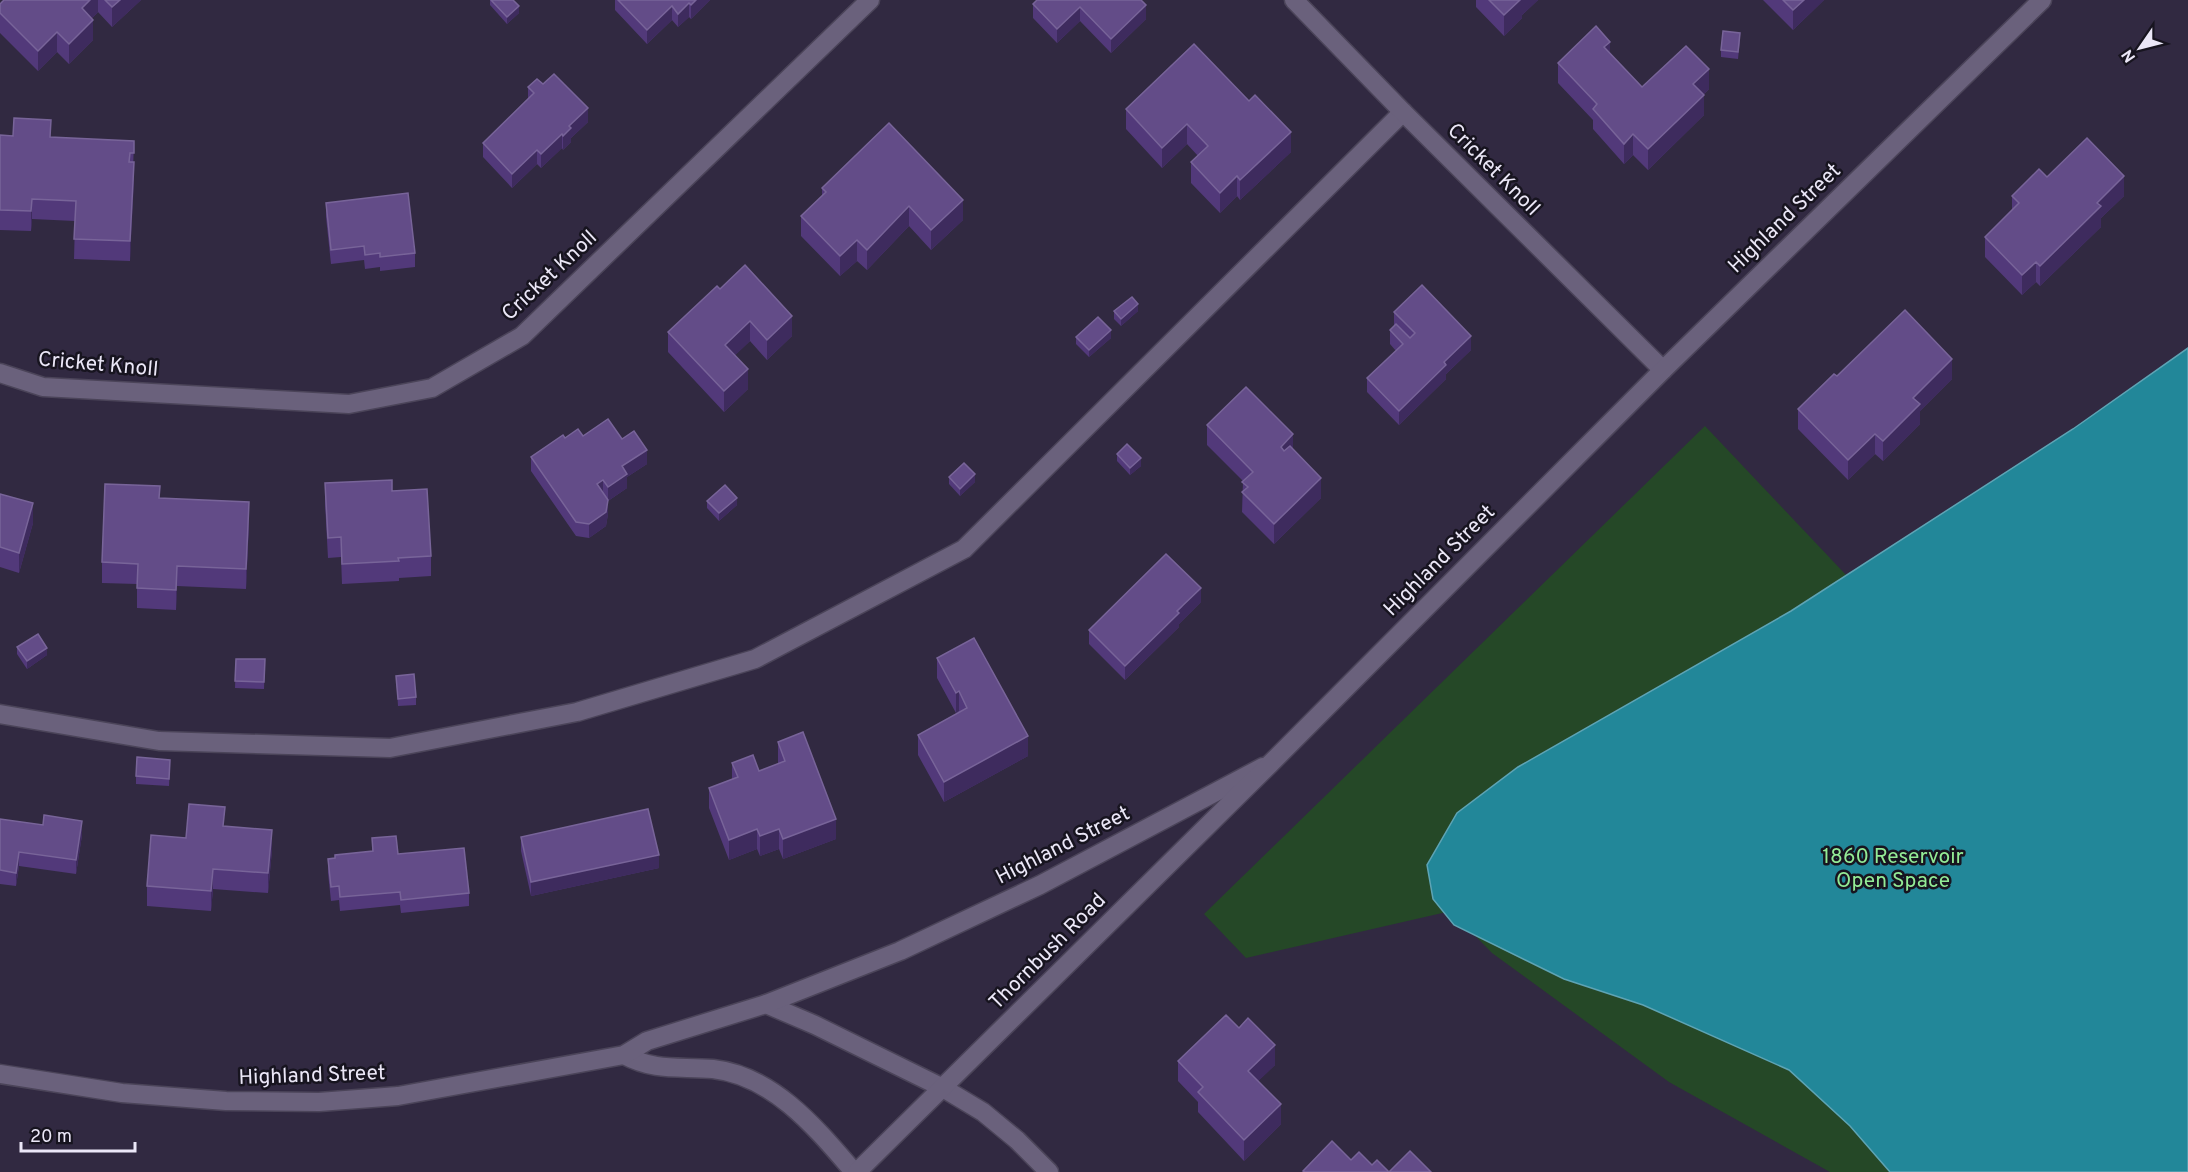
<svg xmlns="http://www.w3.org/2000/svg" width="2188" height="1172" viewBox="0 0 2188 1172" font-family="Overpass,sans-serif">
<rect width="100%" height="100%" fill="#312941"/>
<polygon fill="#254827" points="2188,348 2188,1172 1830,1172 1669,1082 1492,953 1451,911 1246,958 1204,914 1705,426 1847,576 2073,429"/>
<polygon fill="#228799" stroke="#5ea4b5" stroke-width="1.5" points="2188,348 2188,1172 1890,1172 1850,1126 1789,1070 1643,1005 1564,979 1454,925 1433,899 1427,865 1457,813 1518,767 1791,611 2073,429"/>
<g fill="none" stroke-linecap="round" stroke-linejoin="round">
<g stroke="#4b4459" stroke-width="21">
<polyline id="service" points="0,714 159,741 390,748 577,712 755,659 964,549 1403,112"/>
</g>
<g stroke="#4b4459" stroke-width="21">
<g id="minor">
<polyline points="1294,0 1403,112 1663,370"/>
<polyline points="0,373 43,387 349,404 432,388 522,336 870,0"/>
<polyline points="943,1088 983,1112 1017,1140 1049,1172"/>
</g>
</g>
<g stroke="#4b4459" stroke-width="21">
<g id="tertiary">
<polyline points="766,1004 815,1025 943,1088"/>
<path d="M624,1055C656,1072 680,1066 713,1069C774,1076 817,1129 854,1172"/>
<polyline points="0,1074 122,1093 226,1101 319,1102 398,1096 624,1055 647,1041 766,1004 900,951 1040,885 1263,767"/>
</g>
</g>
<g stroke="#4b4459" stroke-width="21">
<polyline id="secondary" points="857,1172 1270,764 1663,370 2042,0"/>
</g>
<use href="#service" stroke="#6a617c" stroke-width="18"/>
<use href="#minor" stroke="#6a617c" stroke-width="18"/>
<use href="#tertiary" stroke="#6a617c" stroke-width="18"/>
<use href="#secondary" stroke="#6a617c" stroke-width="18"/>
</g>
<g fill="#52397a">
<polygon points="4,0 141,0 112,27 98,12 92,18 93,40 69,64 57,52 38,71 0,33 0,4"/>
<polygon points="490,0 513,0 519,13 507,24 490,5"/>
<polygon points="615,0 710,0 691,19 689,17 678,27 672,20 647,44 615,10"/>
<polygon points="1141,0 1146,19 1111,53 1080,21 1057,43 1033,18 1033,4"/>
<polygon points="1476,0 1538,0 1522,15 1522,18 1504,36 1476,7"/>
<polygon points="1763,0 1824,0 1793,30"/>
<polygon points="1740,40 1738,59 1721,57 1721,50"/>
<polygon points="1194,44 1291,152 1240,200 1237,196 1220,213 1191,183 1191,162 1198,156 1187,144 1162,168 1126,129 1126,109"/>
<polygon points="1610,54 1642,87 1709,89 1704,94 1704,115 1648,170 1633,155 1624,164 1593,129 1593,120 1558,83 1558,63"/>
<polygon points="528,87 588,122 571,138 571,142 563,150 562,148 541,168 537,164 512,188 483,157 483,143 528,99"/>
<polygon points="889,123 963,220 931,250 909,226 867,270 857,261 840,276 801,236 801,216 822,196 822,188"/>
<polygon points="0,135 134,141 130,261 74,259 75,221 32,219 31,231 0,230"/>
<polygon points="2047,177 2124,196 2101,218 2101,227 2040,286 2036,282 2022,295 1985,257 1985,237 2012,210 2012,196"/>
<polygon points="326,203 415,253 415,267 380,271 380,267 365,269 364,260 331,264 326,217"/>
<polygon points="720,289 792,336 767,360 750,341 735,355 748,389 724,412 668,352 668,332"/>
<polygon points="1114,311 1138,311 1121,326 1114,319"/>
<polygon points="1394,312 1471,350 1446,374 1446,379 1399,425 1367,392 1367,378 1396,351 1390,344 1390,330 1394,326"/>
<polygon points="1076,337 1111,338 1089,357 1076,344"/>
<polygon points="1837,376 1952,379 1920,411 1920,424 1883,461 1875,454 1848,480 1798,429 1798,409"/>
<polygon points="1207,425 1293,449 1321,498 1274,544 1242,512 1243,481 1207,445"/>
<polygon points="583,436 622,439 647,464 627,477 627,488 608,501 608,514 606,526 589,538 576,536 531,471 531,457 565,438"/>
<polygon points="1117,454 1141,466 1130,475 1117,461"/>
<polygon points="949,477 975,482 960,496 949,484"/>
<polygon points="325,483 392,491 431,556 431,576 399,578 399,581 342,584 341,557 328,558 325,503"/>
<polygon points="0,494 33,523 19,573 0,567"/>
<polygon points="160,498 249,522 246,589 177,586 176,610 137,608 137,584 102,583 102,562"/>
<polygon points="707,501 737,505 719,521 707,508"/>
<polygon points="1201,602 1179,624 1179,627 1125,680 1089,644 1089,630"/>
<polygon points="17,647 47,655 27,669 17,654"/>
<polygon points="937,658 1028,756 944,802 918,755 918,735 959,712 956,713 937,678"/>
<polygon points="236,659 265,659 264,689 235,688"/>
<polygon points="396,676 416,697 416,705 398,706"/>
<polygon points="778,742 836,839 783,859 779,849 760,856 757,849 729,860 709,808 709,788 732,779 732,763 759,771 778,764"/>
<polygon points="170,767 169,786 136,784 136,776"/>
<polygon points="0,819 82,835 76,874 19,866 16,886 0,884"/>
<polygon points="225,826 272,850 268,893 213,889 211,911 147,906 147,886 186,838"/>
<polygon points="521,837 659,868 531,896 521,851"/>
<polygon points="372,838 398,854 469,893 469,906 401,913 400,905 340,911 339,900 331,901 328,873 328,859 335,858 372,851"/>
<polygon points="1178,1061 1275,1065 1258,1081 1281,1124 1244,1161 1198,1112 1198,1102 1178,1081"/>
</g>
<g fill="#3e2b5e">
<polygon points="90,0 98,0 98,12 82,28 82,8"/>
<polygon points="120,0 141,0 112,27 112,7"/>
<polygon points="696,0 710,0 691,19 691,5"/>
<polygon points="1520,0 1538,0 1522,15 1522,18 1504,36 1504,15"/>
<polygon points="1804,0 1824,0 1793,30 1793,10"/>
<polygon points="689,3 689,17 678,27 678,14"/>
<polygon points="1146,5 1146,19 1111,53 1111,39"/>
<polygon points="519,6 519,13 507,24 507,17"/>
<polygon points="672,6 672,20 647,44 647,30"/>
<polygon points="1080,7 1080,21 1057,43 1057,29"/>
<polygon points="93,20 93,40 69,64 69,44"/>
<polygon points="57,32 57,52 38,71 38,51"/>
<polygon points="1610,42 1610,62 1604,47"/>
<polygon points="1709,69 1709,89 1693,104 1693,84"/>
<polygon points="1704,95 1704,115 1648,170 1648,149"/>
<polygon points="588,108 588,122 571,138 571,142 563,150 563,136 569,126"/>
<polygon points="1187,124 1187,144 1162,168 1162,148"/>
<polygon points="1291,132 1291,152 1240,200 1240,180"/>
<polygon points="562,134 562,148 541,168 541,154"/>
<polygon points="1633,134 1633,155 1624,164 1624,144"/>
<polygon points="537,150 537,164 512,188 512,174"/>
<polygon points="134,162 134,182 130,261 130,241"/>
<polygon points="1237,176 1237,196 1220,213 1220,193"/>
<polygon points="2124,176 2124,196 2101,218 2101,227 2040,286 2040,266 2097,203"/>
<polygon points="32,199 32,219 31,231 31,211"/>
<polygon points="963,200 963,220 931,250 931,230"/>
<polygon points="909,206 909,226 867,270 867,250"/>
<polygon points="857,240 857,261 840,276 840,256"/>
<polygon points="2036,262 2036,282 2022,295 2022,275"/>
<polygon points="1138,304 1138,311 1121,326 1121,319"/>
<polygon points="792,316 792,336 767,360 767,340"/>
<polygon points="750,321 750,341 725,365 725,345"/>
<polygon points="1111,330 1111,338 1089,357 1089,350"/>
<polygon points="1471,336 1471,350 1446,374 1446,379 1399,425 1399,411 1444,362"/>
<polygon points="1952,359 1952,379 1920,411 1920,424 1883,461 1883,441 1913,398"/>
<polygon points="748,369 748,389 724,412 724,391"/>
<polygon points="1293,434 1293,454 1281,467 1281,447"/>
<polygon points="1875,434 1875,454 1848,480 1848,460"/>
<polygon points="647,450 647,464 627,477 627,488 608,501 608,514 606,526 589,538 589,524 608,501 608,487 622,466"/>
<polygon points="1141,458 1141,466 1130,475 1130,468"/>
<polygon points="975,474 975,482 960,496 960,489"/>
<polygon points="1321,478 1321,498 1274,544 1274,524"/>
<polygon points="603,480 603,493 597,484"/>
<polygon points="737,498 737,505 719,521 719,513"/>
<polygon points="249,502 249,522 246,589 246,569"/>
<polygon points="33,503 33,523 19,573 19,553"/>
<polygon points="177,566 177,586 176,610 176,590"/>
<polygon points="1201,588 1201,602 1179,624 1179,627 1125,680 1125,666"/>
<polygon points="47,648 47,655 27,669 27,661"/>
<polygon points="959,691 959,711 956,713 956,693"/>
<polygon points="1028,736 1028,756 944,802 944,782"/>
<polygon points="836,819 836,839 783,859 783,839"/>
<polygon points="82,821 82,835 76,874 76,860"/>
<polygon points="757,829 757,849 729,860 729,840"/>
<polygon points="779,829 779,849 760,856 760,836"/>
<polygon points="272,830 272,850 268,893 268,873"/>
<polygon points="19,852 19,866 16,886 16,873"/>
<polygon points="659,855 659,868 531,896 531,882"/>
<polygon points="213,869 213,889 211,911 211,891"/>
<polygon points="1275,1045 1275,1065 1248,1091 1248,1071"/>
<polygon points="1281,1104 1281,1124 1244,1161 1244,1140"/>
</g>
<g fill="#634c88" stroke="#786499" stroke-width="1.5">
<polygon points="4,0 90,0 82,8 93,20 69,44 57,32 38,51 0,13 0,4"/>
<polygon points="105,0 120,0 112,7"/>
<polygon points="491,0 513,0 519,6 507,17"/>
<polygon points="618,0 696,0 691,5 689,3 678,14 672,6 647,30"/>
<polygon points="1037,0 1141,0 1146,5 1111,39 1080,7 1057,29 1033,4"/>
<polygon points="1489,0 1520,0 1504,15"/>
<polygon points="1783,0 1804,0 1793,10"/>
<polygon points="1596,26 1610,42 1604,47 1642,87 1686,46 1709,69 1693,84 1704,95 1648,149 1633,134 1624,144 1593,109 1597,104 1558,63"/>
<polygon points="1723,31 1740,33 1738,52 1721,50"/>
<polygon points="1194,44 1249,101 1255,95 1291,132 1240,180 1237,176 1220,193 1191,162 1208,146 1187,124 1162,148 1126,109"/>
<polygon points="554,74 588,108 569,126 571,128 563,136 562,134 541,154 537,150 512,174 483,143 534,93 528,87 537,79 543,84"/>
<polygon points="14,118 51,120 50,137 134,141 134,153 130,153 129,162 134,162 130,241 74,239 76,201 32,199 31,211 0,210 0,135 13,136"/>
<polygon points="889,123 963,200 931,230 909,206 867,250 857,240 840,256 801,216 826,192 822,188"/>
<polygon points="2087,138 2124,176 2097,203 2101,206 2040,266 2036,262 2022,275 1985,237 2019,203 2012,196 2039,169 2047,177"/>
<polygon points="408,193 415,253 380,257 380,253 365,255 364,246 331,250 326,203"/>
<polygon points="745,265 792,316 767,340 750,321 725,345 748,369 724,391 668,332 717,286 720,289"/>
<polygon points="1422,285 1471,336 1444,362 1446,365 1399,411 1367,378 1403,344 1390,330 1396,324 1410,338 1415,333 1394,312"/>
<polygon points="1132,297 1138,304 1121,319 1114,311"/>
<polygon points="1905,310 1952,359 1913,398 1920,404 1883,441 1875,434 1848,460 1798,409 1834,374 1837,376"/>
<polygon points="1098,317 1111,330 1089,350 1076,337"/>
<polygon points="1246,387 1293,434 1281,447 1284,451 1290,446 1321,478 1274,524 1242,492 1248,487 1242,482 1253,472 1207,425"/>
<polygon points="608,419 622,439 634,431 647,450 622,466 627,474 608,487 603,480 597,484 608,500 606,512 589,524 576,522 531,457 563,435 565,438 578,429 583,436"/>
<polygon points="1127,444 1141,458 1130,468 1117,454"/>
<polygon points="964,463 975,474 960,489 949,477"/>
<polygon points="392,480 392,491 427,489 431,556 398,558 399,561 342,564 341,537 328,538 325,483"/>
<polygon points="105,484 160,486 159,498 249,502 246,569 177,566 176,590 137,588 138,564 102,562"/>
<polygon points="725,485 737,498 719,513 707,501"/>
<polygon points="0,494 33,503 19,553 0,547"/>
<polygon points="1166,554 1201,588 1177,611 1179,613 1125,666 1089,630"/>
<polygon points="38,634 47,648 27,661 17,647"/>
<polygon points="974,638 1028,736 944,782 918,735 967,708 959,691 956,693 937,658"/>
<polygon points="236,659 265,659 264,682 235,681"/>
<polygon points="414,674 416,697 398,699 396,676"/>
<polygon points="803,732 836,819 783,839 779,829 760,836 757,829 729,840 709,788 738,777 732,763 753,755 759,771 785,761 778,742"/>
<polygon points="137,757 170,760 169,779 136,776"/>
<polygon points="189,804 225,807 223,826 272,830 268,873 213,869 211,891 147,886 151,835 186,838"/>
<polygon points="648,809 659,855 531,882 521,837"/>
<polygon points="44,815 82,821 76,860 19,852 16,873 0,870 0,819 43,825"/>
<polygon points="396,836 398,854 464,848 469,893 401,900 400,892 340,897 339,886 331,887 328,859 335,858 335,855 373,851 372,838"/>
<polygon points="1226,1015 1239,1028 1248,1018 1275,1045 1248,1071 1281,1104 1244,1140 1198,1092 1203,1087 1178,1061"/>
<polygon points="1332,1141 1351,1160 1359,1152 1372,1165 1377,1160 1389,1172 1305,1172 1303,1171"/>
<polygon points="1410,1151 1431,1172 1389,1172"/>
</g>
<g text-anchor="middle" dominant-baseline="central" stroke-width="5" stroke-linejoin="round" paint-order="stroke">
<g font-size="21" fill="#ebe7f7" stroke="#17141f">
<text transform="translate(1493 170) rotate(45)">Cricket Knoll</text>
<text transform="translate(1785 219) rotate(-44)">Highland Street</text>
<text transform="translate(550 276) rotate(-43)">Cricket Knoll</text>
<text transform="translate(98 365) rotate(5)">Cricket Knoll</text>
<text transform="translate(1440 561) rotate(-45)">Highland Street</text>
<text transform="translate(1063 846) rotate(-27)">Highland Street</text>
<text transform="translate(1048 952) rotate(-45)">Thornbush Road</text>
<text transform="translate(312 1076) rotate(-2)">Highland Street</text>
</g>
<g font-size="21" fill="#93eb96" stroke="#17141f">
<text x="1893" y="857">1860 Reservoir<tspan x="1893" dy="24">Open Space</tspan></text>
</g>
</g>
<g transform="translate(2140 48) rotate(235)" stroke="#17141f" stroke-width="4.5" paint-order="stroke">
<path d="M0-4.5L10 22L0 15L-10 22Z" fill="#ebe7f7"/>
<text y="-9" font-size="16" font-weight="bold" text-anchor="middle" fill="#ebe7f7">N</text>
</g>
<path d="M21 1142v9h114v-9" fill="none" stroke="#ebe7f7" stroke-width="3"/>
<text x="30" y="1142" font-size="18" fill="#ebe7f7" stroke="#17141f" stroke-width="4.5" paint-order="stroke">20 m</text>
</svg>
